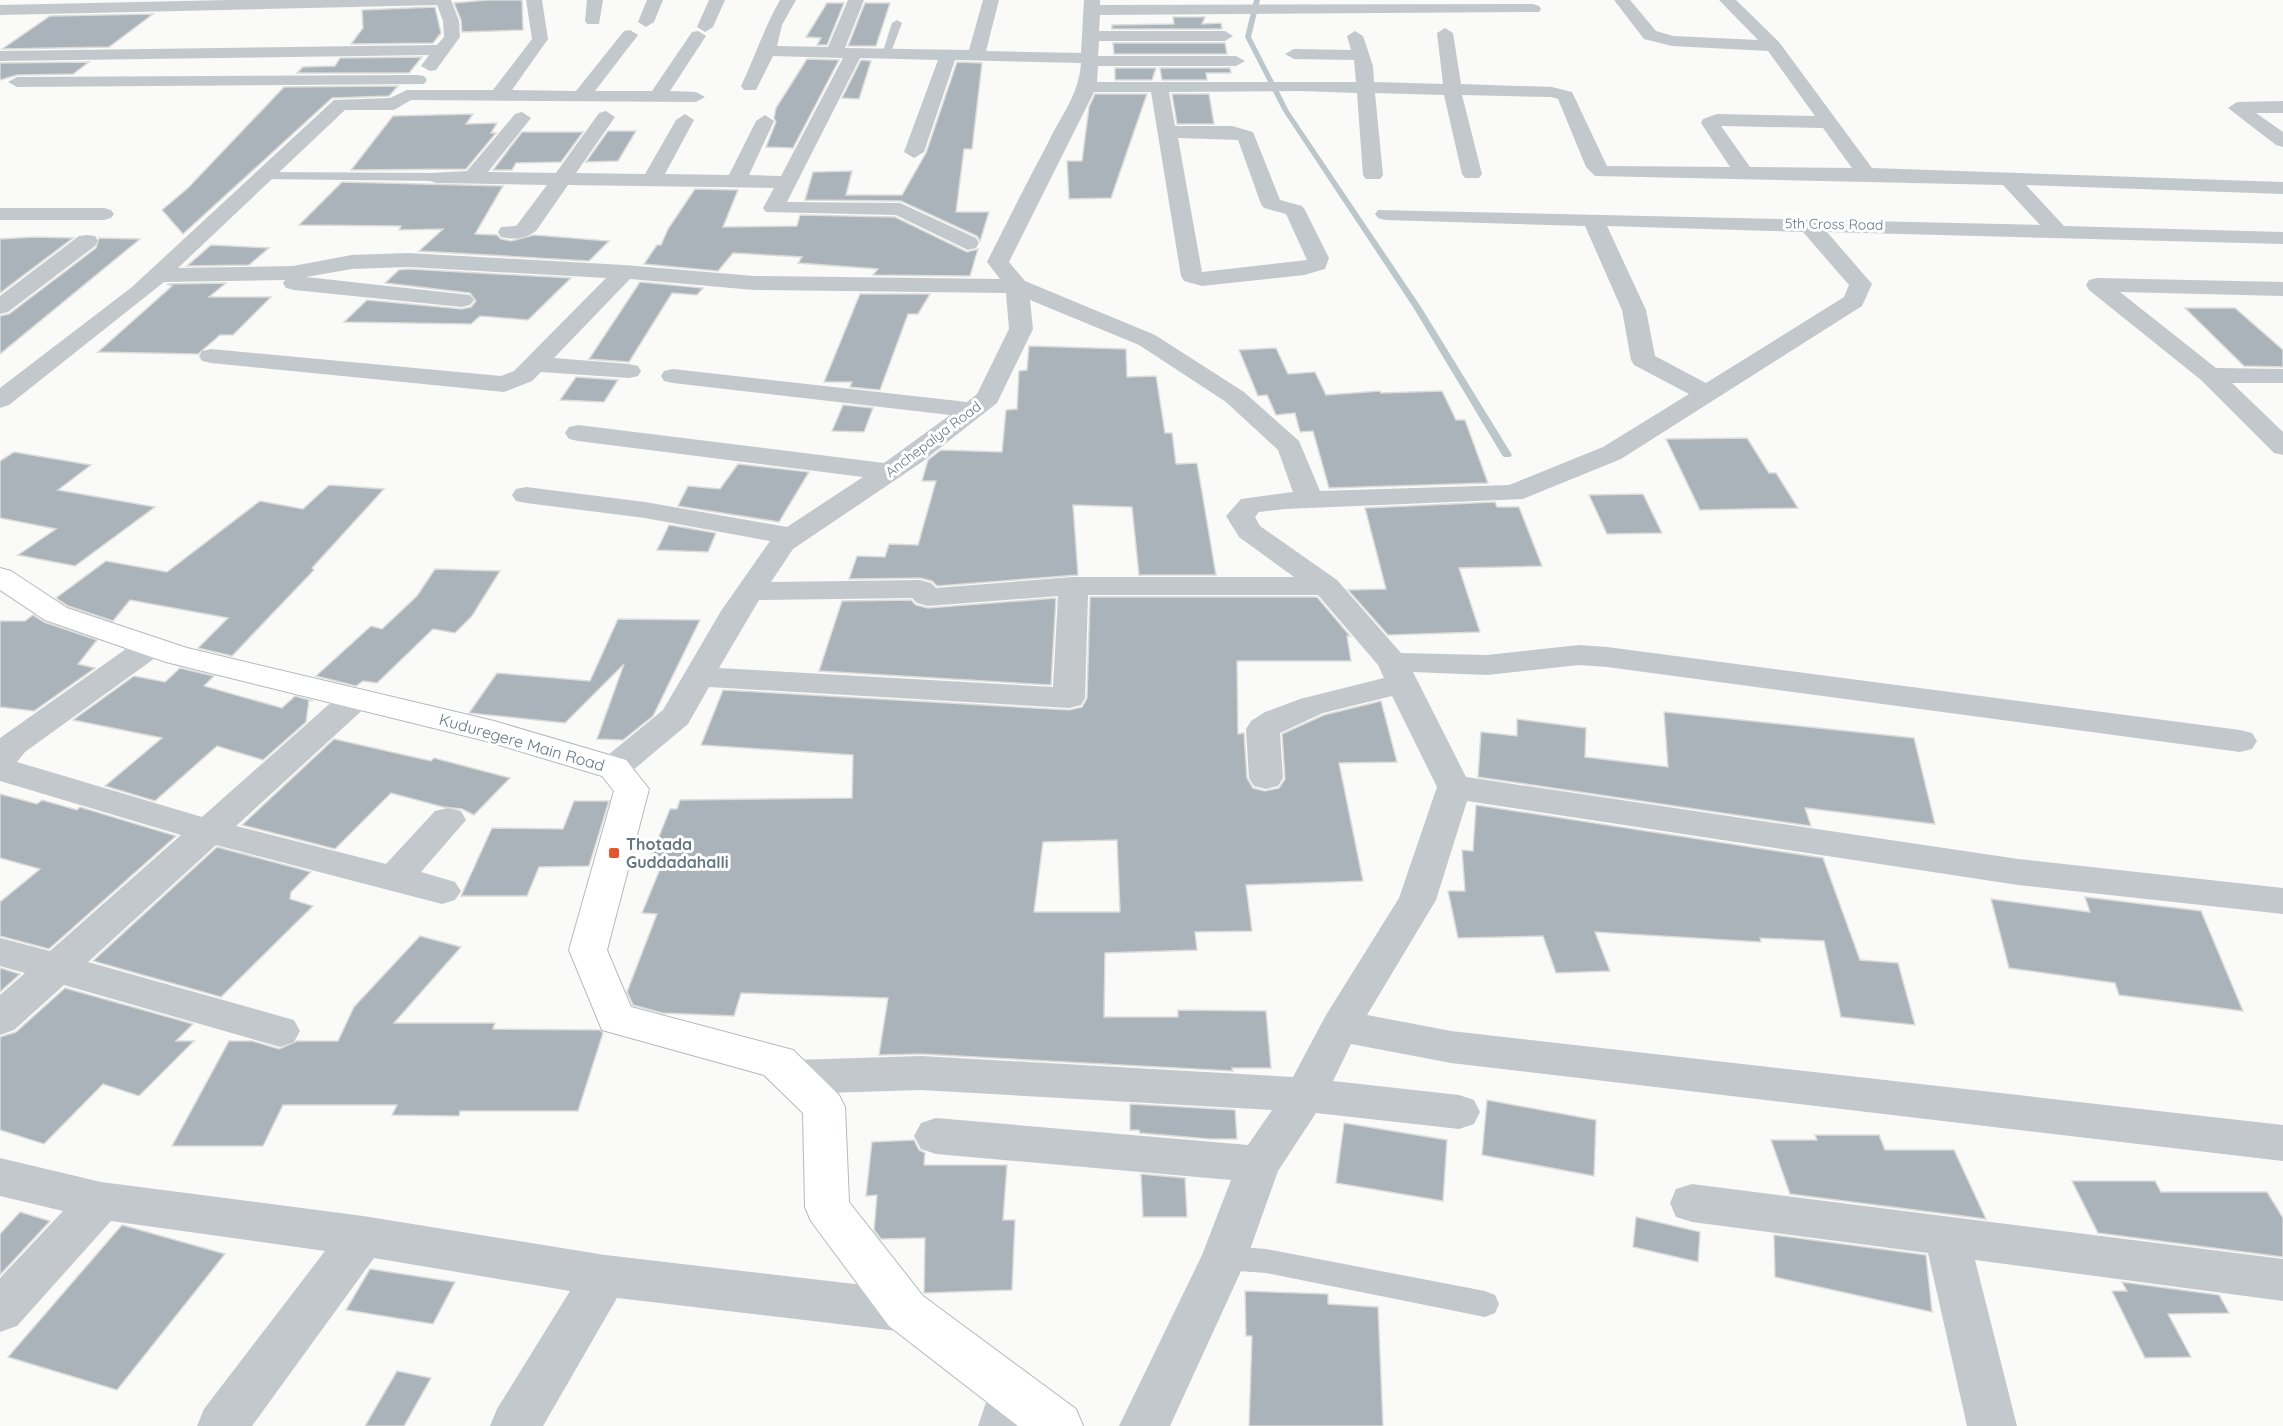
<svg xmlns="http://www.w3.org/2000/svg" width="2283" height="1426" viewBox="0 0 2283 1426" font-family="Quicksand,sans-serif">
<rect width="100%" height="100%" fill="#fafaf8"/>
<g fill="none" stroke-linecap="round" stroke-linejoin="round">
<polygon fill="#bbc7cb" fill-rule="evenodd" points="1254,0 1260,0 1251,37 1289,111 1421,307 1512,455 1510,457 1504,457 1502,455 1413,307 1283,111 1245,37"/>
</g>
<g fill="#aab3b9" stroke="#dcdcda" stroke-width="1.5" fill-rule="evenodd">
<polygon points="488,0 522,0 523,30 462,32 461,20 454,3"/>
<polygon points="827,3 844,3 827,45 817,45 821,38 806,37"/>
<polygon points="865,3 890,3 876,46 848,46"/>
<polygon points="435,7 441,33 433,43 351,44 363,28 362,10"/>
<polygon points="153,14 109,47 2,49 50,16"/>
<polygon points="1173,17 1205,17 1202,24 1221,23 1222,29 1112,29 1112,25 1174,24"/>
<polygon points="1113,43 1225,43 1227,54 1114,54"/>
<polygon points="422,57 409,73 297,73 303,67 335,66 340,58"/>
<polygon points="807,59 839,60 793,148 766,147 776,122 774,118 776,108"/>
<polygon points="861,60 871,61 859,99 842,98"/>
<polygon points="89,62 73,74 17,75 0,80 0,63"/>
<polygon points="957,62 982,63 972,149 964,149 956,212 989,212 980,241 977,236 901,201 805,200 813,172 852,171 846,195 902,195 926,153"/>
<polygon points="1115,68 1156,68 1152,80 1115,80"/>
<polygon points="1160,68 1230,68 1231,73 1206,73 1207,80 1162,80"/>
<polygon points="398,86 389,96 332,98 183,234 162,210 188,188 284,87"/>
<polygon points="1095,94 1147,94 1111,198 1069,199 1067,161 1082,161 1089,107"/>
<polygon points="1172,94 1209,94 1214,124 1177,124"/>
<polygon points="473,114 466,124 497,123 491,133 496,133 466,169 351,170 393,116"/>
<polygon points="608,131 636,131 618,161 586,162"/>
<polygon points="522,132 583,132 561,162 516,163 512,170 493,170"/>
<polygon points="342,182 503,186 475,234 497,235 501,239 511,241 534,235 609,241 589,261 419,251 443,229 399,230 401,226 299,225"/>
<polygon points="695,189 738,190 723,227 797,226 800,215 895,217 967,252 978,249 970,276 873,275 878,269 798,263 802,257 733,253 718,271 644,264 657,245 661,245 668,229"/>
<polygon points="35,237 73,238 0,293 0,239"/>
<polygon points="99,238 140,239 0,354 0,316 9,314 96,248"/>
<polygon points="211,245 269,248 249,265 187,266"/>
<polygon points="399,270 408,269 571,278 528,320 480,316 471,324 344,322 367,300 462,309 471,307 476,301 470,293 385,283"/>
<polygon points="640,282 703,288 697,295 672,293 629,362 589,359"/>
<polygon points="226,283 209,297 271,297 233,335 220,335 198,354 98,352 172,286 167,284"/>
<polygon points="860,294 930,294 918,314 908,314 880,390 850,387 852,382 824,382"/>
<polygon points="2185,308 2235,308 2283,350 2283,367 2244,366"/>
<polygon points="1029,346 1126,349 1127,377 1156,376 1165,433 1172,433 1176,464 1197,463 1216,575 1139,575 1132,507 1073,505 1078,575 937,586 932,581 920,578 849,579 857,556 885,557 889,544 918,545 936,481 922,481 928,460 941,450 1002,452 1006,410 1017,409 1019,371 1027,370"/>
<polygon points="1276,348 1288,374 1315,372 1326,395 1380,391 1381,393 1442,391 1456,420 1465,420 1488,483 1329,488 1313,431 1300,432 1295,413 1276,415 1267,395 1258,396 1239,350"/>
<polygon points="576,377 618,380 604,402 560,400"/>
<polygon points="843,405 873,408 864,432 832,431"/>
<polygon points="1747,438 1769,473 1776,473 1798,508 1700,510 1666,439"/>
<polygon points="14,452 91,465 58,490 155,507 75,566 18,555 56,529 0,518 0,461"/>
<polygon points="738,464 809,472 779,522 678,506 688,486 720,489"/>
<polygon points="329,485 384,489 312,568 314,570 232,656 198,648 228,618 130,600 113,621 68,606 56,598 106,561 167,572 260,501 303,509"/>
<polygon points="1643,494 1662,533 1607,534 1589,495"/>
<polygon points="1495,502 1497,507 1519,507 1542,566 1459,568 1480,632 1388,635 1348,590 1386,589 1365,508"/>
<polygon points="669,525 716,533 708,552 657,550"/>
<polygon points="435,569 500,571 472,616 455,633 433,629 377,683 363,681 356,686 316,676 371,626 382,629 417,596"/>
<path d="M1090,597H1317L1350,636H1347L1351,661H1237L1238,734L1244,733L1247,778L1253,788L1265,791L1279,788L1285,779L1282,734L1324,715L1381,701L1397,762L1339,763L1363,881L1246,885L1252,931L1195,932L1197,950L1105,953L1104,1017H1178V1010L1266,1011L1271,1068H1232L1233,1071L921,1054L879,1055L888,998L741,993L734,1016L662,1013L633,1005L627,992L657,914L642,913L660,869H646L670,809H677L680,800L852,798L853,755L701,745L723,690L1069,710L1082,707L1087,698ZM1117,840L1120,912H1034L1043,842Z"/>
<polygon points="1056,598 1051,685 819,671 842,601 911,600 916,605 928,608"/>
<polygon points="33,615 44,622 97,640 78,664 95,668 34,711 0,707 0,621 25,621"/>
<polygon points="618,619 700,620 653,716 623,740 597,739 624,664 565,723 469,713 497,673 590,681"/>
<polygon points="180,668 214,676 204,686 282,708 295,696 313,701 309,700 306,722 263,760 217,746 155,801 105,786 162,738 73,720 134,676 165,682"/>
<polygon points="1664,712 1914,738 1935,824 1805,808 1811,826 1478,777 1481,732 1517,736 1517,719 1586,728 1585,757 1668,767"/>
<polygon points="334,739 431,761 434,758 510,778 474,815 462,809 443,807 391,793 335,849 242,825"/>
<polygon points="0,794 37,804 42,800 77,810 80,807 176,836 49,949 0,936 0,902 40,869 0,858"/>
<polygon points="574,801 609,801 589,866 539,867 527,896 461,896 492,828 563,829"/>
<polygon points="1476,805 1823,858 1860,960 1898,963 1915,1025 1841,1017 1824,941 1760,938 1761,942 1595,932 1610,971 1556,973 1543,936 1458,938 1448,891 1465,891 1462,850 1473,851"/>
<polygon points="217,847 311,872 291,892 290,899 313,906 221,997 93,961"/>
<polygon points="2085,897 2201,911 2243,1011 2119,995 2115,983 2009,968 1991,899 2090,912"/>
<polygon points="420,936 461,947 394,1023 495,1023 493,1029 600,1030 603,1033 578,1111 460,1111 459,1116 392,1115 397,1105 283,1105 263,1146 172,1146 229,1041 252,1041 279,1049 297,1041 338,1041 354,1007"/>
<polygon points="0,968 20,974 0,992"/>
<polygon points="65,988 193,1024 176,1041 194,1041 139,1096 103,1084 44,1144 0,1130 0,1037 16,1032"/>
<polygon points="1487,1100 1596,1120 1594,1176 1482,1155"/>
<polygon points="1130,1104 1235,1110 1237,1139 1210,1139 1140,1133 1139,1130 1130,1130"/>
<polygon points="1344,1123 1447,1140 1443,1201 1336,1183"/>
<polygon points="1815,1135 1879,1135 1885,1150 1954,1150 1986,1219 1790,1194 1771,1140 1817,1140"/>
<polygon points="914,1140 919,1150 925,1153 924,1165 1007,1165 1003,1220 1015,1220 1012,1290 924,1293 925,1238 881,1239 874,1230 877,1195 866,1196 872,1142"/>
<polygon points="1141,1174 1185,1178 1187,1217 1143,1217"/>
<polygon points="2072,1181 2155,1181 2161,1192 2267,1192 2283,1218 2283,1257 2098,1233"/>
<polygon points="20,1212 50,1221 0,1275 0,1234"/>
<polygon points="1636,1217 1700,1232 1698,1262 1633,1247"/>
<polygon points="122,1225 225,1254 117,1390 8,1357"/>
<polygon points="1774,1235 1926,1255 1932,1312 1775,1277"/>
<polygon points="370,1269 455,1282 433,1324 346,1310"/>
<polygon points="2122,1282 2219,1295 2229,1313 2168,1314 2191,1357 2145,1358 2112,1291 2127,1291"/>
<polygon points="1245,1291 1328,1294 1328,1304 1378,1307 1383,1426 1249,1426 1252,1336 1246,1336"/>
<polygon points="397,1371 431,1378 404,1426 365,1426"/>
</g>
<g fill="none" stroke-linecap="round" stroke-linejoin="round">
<g stroke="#b3babf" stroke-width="2">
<polygon id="secondary" points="0,568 11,571 67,608 187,648 494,721 626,760 649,789 607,950 631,1007 793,1050 839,1095 845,1107 849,1202 923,1296 1076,1409 1083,1426 1018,1426 889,1326 811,1221 805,1207 803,1113 764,1075 602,1030 569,950 614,791 602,776 486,741 166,662 45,620 0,590"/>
</g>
<g fill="#c3c8cc" fill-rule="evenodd">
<polygon points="897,20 902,23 890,55 881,57 892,23"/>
<polygon points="264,172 437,173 443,177 437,181 260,179 260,173"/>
<polygon points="1224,1246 1266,1249 1485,1291 1495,1295 1499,1304 1495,1313 1485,1317 1266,1273 1224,1270 1214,1266 1210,1258 1214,1250"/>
</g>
<g fill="#c3c8cc" fill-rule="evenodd">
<polygon points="230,0 451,0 459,21 460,37 436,70 430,71 421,66 429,55 0,61 0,51 437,45 444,37 443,21 437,5 0,15 0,5"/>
<path d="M526,0H542L548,39L512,90L576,91L624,31L630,30L638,35L595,91H652L692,32L698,31L706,36L670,91L696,92L705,97L696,102L411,100L394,110H345L178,268L293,266L352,255L408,253L624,265L754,276L1000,279L987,262C1007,222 1027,182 1048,143C1061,115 1079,95 1081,63L955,60L924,152L914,158L904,152L938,60L860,58L787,202L900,203L976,238L979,243L976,248L968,250L896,215L766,212L763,208L774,188L568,185L536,231C525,239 515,240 501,237L498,232L501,227L516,226L520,221L547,185L437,183L430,181L427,177L430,173L467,171L515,114L522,112L531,118L488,172L556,173L599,113L606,111L615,117L576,173L645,174L676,120L685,114L694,120L665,174L729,175L756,121L765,115L774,121L749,175L781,176L843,58L773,56L756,90H744L741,86C755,57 764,28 780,0H796L782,25L777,46L828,47L848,0H864L845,48L969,50L983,0H999L986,51L1081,53L1084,0H1100V5L1533,4L1539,6L1541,9L1539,12L1100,15L1099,31H1225L1233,36L1225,41H1099L1098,56H1236L1245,61L1236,66H1098L1097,82H1356L1354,60L1294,59L1285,54L1294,49L1351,50L1347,36L1355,31L1363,36L1373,66L1374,82L1443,84L1437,33L1445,28L1453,33L1461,84L1552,87L1572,92L1607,166L1730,167L1701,123L1703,119L1717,114L1815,116L1768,51L1672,46L1644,39L1614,0H1630L1656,31L1673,36L1758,40L1719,0H1736L1779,42L1872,168L2283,182V194L2026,185L2064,226L2283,232V244L1827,232L1872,284L1862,306L1621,459L1523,499L1285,509L1259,512L1255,517L1260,526L1337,580L1401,653L1487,655L1579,645L1607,647L2240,730L2252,733L2257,741L2252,749L2240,752L1607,667L1579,665L1487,675L1413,672L1466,777L2018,859L2283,888V914L2018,885L1467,801L1436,900L1367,1015L1451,1031L2283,1125V1161L1451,1063L1351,1044L1333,1081L1459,1095L1474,1100L1480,1112L1474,1124L1459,1129L1316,1113L1278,1171L1247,1258L1170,1426H1119L1202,1255L1231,1180L936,1154L921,1149L914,1136L921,1123L936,1118L1248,1145L1272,1110L921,1090L793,1094L778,1089L772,1077L778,1065L793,1060L921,1056L1293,1077L1326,1015L1399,898L1437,787L1392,696L1323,713L1280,733L1283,778L1278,786L1266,789L1254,786L1249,778L1246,729L1251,721L1265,712L1300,699L1384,678L1378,665L1318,595H1088L1085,698L1081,705L1069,708L709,687L688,724L626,776L614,779L602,776L597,768L602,760L663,710L721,611L770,541L645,518L526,503L516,501L512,495L516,489L526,487L645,502L787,527L863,477L578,441L569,439L565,433L569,427L578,425L884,463L950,415L673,383L664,381L661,376L664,371L673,369L967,402L977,394L1009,329L1006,293L754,290L630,279L554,358L629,364L638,366L641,371L638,376L629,378L541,372L532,381L504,392L211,363L202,361L199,356L202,351L211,349L501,376L514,371L606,278L408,267L352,269L306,277L470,295L474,300L470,305L462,307L294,290L286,288L283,283L285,280L164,282L9,405L0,408V388L132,287L334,100L390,98L407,90H493L532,39ZM1301,91L1357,93L1363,175L1366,179H1380L1383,175L1375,93L1444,95L1462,174L1465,178H1479L1482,174L1462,95L1551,97L1558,99L1586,167L1595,176L2003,185L2040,225L1378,210L1375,214L1378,218L1385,220L1585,226L1622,310L1631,360L1634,365L1689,394L1603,447L1509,485L1320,491L1299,441L1244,392L1155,335L1025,281L1009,262L1094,92H1151L1181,276L1184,281L1202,286L1304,275L1325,269L1329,258L1305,210L1302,206L1280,200L1253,132L1232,126H1175L1169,92ZM1721,126L1823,128L1852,168L1750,167ZM1178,138L1238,140L1261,204L1264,208L1286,214L1307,260L1202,272ZM1607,226L1803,232L1849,285L1844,297L1706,383L1655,356L1646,310ZM1030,300L1139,345L1226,402L1278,450L1293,492L1241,499L1226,516L1239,537L1294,577H1073L936,588L931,583L920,580L771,582L793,549L922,462L997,403L1033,329ZM1058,596L1053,687L719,668L759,600L912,598L917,603L928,606Z"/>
<polygon points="587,0 603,0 599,24 587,24 585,21"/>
<polygon points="647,0 663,0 654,22 646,27 638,22"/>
<polygon points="709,0 725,0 713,27 705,32 697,27"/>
<polygon points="418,75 424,76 427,80 424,84 17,87 8,82 17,77"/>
<polygon points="2283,101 2283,113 2256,113 2283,132 2283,147 2276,145 2228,108 2237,102"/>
<polygon points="0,208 104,208 111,210 114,214 111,218 104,220 0,220"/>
<polygon points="87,235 95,236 98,241 95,246 8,312 0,314 0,296 79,236"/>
<polygon points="2097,278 2283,282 2283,296 2120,292 2216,368 2283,369 2283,383 2232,383 2283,432 2283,455 2274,453 2201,380 2089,290 2086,285 2089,280"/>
<polygon points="151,637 162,639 167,646 162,653 25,752 17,762 202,817 344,691 356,688 368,691 372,698 368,705 236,826 386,864 435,811 448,808 461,811 466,820 421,872 455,882 461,891 455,900 442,904 216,845 88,962 294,1020 300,1031 294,1042 280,1047 64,985 14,1030 0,1035 0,995 25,973 0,966 0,938 50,951 181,835 0,781 0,738 140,639"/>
<polygon points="0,1158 101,1182 363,1216 605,1255 906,1290 923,1296 930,1311 923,1326 906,1332 617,1298 543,1426 490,1426 497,1409 570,1291 374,1258 252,1426 197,1426 204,1409 325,1251 111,1221 17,1326 0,1332 0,1278 63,1211 0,1196"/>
<polygon points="1692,1184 2283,1259 2283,1301 1975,1260 2017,1426 1967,1426 1928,1253 1692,1222 1676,1217 1670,1203 1676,1189"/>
<polygon points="1012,1369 1029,1376 1037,1392 1028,1426 978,1426 995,1376"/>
</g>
<use href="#secondary" fill="#fff" fill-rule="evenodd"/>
</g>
<rect fill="#e4572e" stroke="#fff" stroke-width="2" x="608" y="847" width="12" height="12" rx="3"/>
<g text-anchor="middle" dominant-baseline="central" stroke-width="6" stroke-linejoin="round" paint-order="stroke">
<g font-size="14" fill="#657683" stroke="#fff">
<text transform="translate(1834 224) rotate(1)">5th Cross Road</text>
<text transform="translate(933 439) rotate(-37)">Anchepalya Road</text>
</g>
<g font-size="16" fill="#657683" stroke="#fff">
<text transform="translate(522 742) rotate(16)">Kuduregere Main Road</text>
</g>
<g font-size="16" font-weight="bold" fill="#657683" stroke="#fff" text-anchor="start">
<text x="626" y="844">Thotada<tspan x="626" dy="18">Guddadahalli</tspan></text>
</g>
</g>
</svg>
